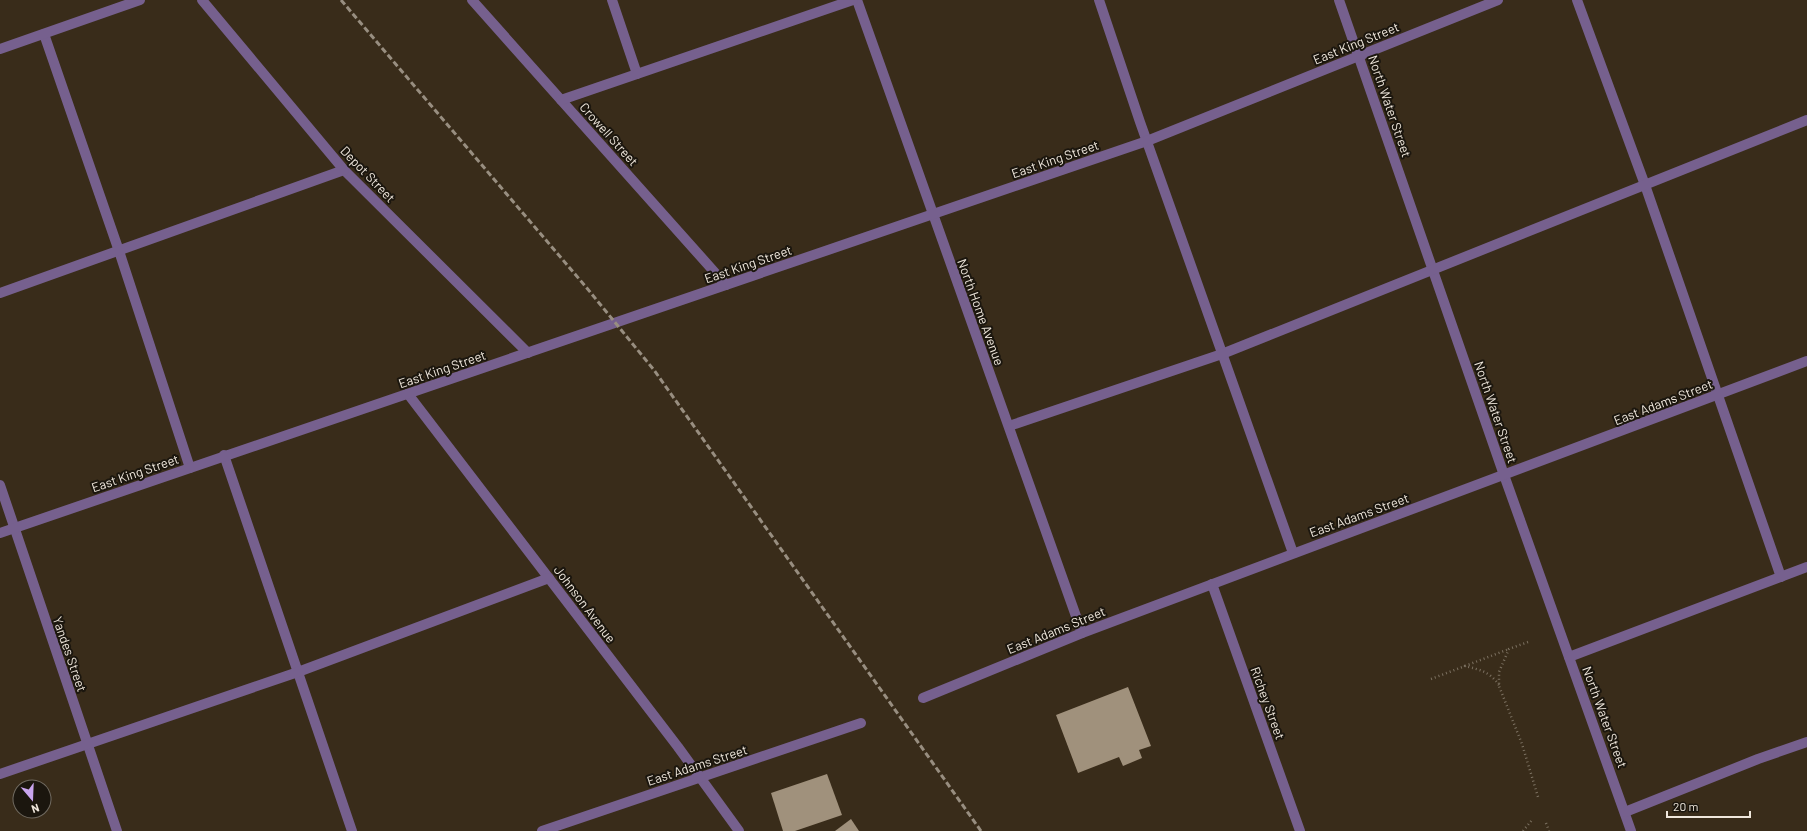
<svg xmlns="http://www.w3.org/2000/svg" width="1807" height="831" viewBox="0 0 1807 831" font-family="Barlow,sans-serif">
<rect width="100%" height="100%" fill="#392c1a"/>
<g fill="#a0917c">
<polygon points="1128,687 1151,746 1139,750 1142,758 1123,766 1119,757 1078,773 1056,715"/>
<polygon points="827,774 842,815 795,831 783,831 771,793"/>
<polygon points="851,819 859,831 835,831"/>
</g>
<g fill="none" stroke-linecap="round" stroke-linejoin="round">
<g stroke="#7c7161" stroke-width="2.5" stroke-dasharray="1 3" stroke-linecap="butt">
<polyline points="1528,642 1509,649 1499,672 1499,686 1522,744 1538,797"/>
<polyline points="1431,679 1465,666"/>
<path d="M1499,685C1489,671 1480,670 1465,666L1509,649"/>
<polyline points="1546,823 1549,831"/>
<polyline points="1523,831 1532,820"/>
</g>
<g stroke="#76608e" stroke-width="10">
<polyline points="202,0 344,170 528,353"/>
<polyline points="472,0 726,285"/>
<polyline points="612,0 637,74"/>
<polyline points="857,0 1082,633"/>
<polyline points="1099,0 1140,122 1293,553"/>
<polyline points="1339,0 1504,475 1631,831"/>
<polyline points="1577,0 1645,185 1781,577"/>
<polyline points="44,34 119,251 190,468"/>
<polyline points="0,49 140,0"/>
<polyline points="561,100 853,0"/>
<polyline points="0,293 344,170"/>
<polyline points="408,394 678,747 739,831"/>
<polyline points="1009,426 1222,354 1807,120"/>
<polyline points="224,455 352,831"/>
<polyline points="0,485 117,831"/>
<polyline points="0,533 1147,141 1498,0"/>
<polyline points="1212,584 1300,831"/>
<polyline points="1569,657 1807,567"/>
<polyline points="923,698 1082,633 1807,361"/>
<polyline points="0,774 298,672 549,578"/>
<polyline points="1625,812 1758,759 1807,742"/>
<polyline points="542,831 861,723"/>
</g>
<polyline stroke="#988e80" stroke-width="3" stroke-dasharray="6 3" stroke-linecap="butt" points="341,0 586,287 654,370 981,831"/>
</g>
<g text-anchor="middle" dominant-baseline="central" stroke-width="4" stroke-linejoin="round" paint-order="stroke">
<g font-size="13" fill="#efe7dc" stroke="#1b160e">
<text transform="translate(1356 43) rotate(-22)">East King Street</text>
<text transform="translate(1390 106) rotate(71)">North Water Street</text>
<text transform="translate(609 134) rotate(48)">Crowell Street</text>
<text transform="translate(1055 159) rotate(-19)">East King Street</text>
<text transform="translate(368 174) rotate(46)">Depot Street</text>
<text transform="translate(748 264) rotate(-19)">East King Street</text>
<text transform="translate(981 312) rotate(70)">North Home Avenue</text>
<text transform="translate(442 369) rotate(-19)">East King Street</text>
<text transform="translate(1663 402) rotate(-21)">East Adams Street</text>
<text transform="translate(1496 412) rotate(71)">North Water Street</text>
<text transform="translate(135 473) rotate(-19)">East King Street</text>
<text transform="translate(1359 515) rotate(-20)">East Adams Street</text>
<text transform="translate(585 604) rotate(53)">Johnson Avenue</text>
<text transform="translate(1056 630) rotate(-22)">East Adams Street</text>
<text transform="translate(70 654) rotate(71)">Yandes Street</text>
<text transform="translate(1268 703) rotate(70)">Richey Street</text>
<text transform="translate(1605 717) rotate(70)">North Water Street</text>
<text transform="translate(697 765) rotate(-18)">East Adams Street</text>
</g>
</g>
<g transform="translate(32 799) rotate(161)"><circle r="19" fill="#1b160e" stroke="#706a60"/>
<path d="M0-3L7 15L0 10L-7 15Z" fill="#c9a5ee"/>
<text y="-6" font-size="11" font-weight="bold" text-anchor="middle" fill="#efe7dc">N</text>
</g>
<path d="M1667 811v6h83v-6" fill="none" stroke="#efe7dc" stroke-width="2"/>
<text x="1673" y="811" font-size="12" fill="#efe7dc" stroke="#1b160e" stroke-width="3" paint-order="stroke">20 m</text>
</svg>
